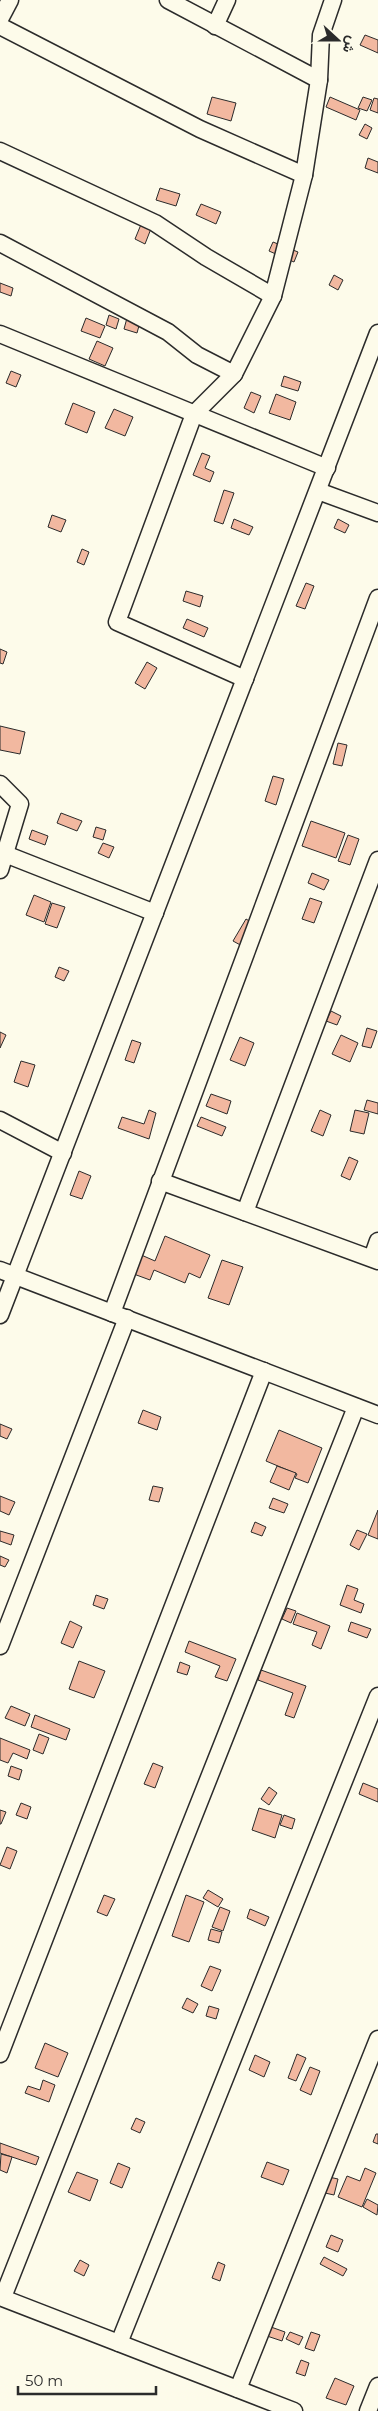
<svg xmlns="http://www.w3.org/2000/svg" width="378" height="2411" viewBox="0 0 378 2411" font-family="Montserrat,Vazirmatn,sans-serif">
<rect width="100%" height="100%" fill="#fdfbea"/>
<g fill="#f2b8a0" stroke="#2b2b2b">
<polygon points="365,35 378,40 378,53 360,45"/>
<polygon points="212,97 236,103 231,121 207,114"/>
<polygon points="330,97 360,110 356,120 326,107"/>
<polygon points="363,97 372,100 367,111 358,108"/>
<polygon points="374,98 378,99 378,113 370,110"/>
<polygon points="365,124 372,128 367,139 359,135"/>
<polygon points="368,158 378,162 378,173 365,168"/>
<polygon points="160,188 180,194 176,206 156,200"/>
<polygon points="201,204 221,212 216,224 196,215"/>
<polygon points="142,222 152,226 145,244 135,239"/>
<polygon points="273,242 298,252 294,262 269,251"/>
<polygon points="334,275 343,280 338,290 329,285"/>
<polygon points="0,283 13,288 11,296 0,292"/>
<polygon points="109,315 119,319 116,329 106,325"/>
<polygon points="86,318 105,326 100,338 81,331"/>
<polygon points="127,318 140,322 137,333 124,329"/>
<polygon points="97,341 113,348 105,366 89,359"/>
<polygon points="11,371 21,375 16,387 6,383"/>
<polygon points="284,376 301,382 298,391 281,386"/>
<polygon points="251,392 261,396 254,413 244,408"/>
<polygon points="276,394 296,402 290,420 269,413"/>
<polygon points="73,403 95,412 87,433 65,424"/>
<polygon points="114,409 133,417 125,436 105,428"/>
<polygon points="202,453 210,456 205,468 214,472 210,482 193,475"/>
<polygon points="224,490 234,493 223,524 214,521"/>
<polygon points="52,515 66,520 61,532 48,527"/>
<polygon points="234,519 253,527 249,535 231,528"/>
<polygon points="338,519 349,525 345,533 334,528"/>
<polygon points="82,549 89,552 84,565 77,562"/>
<polygon points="306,583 314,586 305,609 296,606"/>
<polygon points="186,591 203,596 200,607 183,601"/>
<polygon points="187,619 208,628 204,637 183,628"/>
<polygon points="0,649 7,652 3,664 0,663"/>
<polygon points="147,662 157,668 145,689 135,683"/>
<polygon points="0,726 25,732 20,754 0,750"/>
<polygon points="338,743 347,745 342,766 333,764"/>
<polygon points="273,776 284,779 276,805 265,801"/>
<polygon points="61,813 82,821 77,831 57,823"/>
<polygon points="311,821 345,833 336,858 302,846"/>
<polygon points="96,827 106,830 103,840 93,837"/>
<polygon points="32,830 48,836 45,845 29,839"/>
<polygon points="348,835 359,839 350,865 338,861"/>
<polygon points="103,843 114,847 109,858 98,853"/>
<polygon points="312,873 329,880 324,890 308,883"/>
<polygon points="34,895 51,902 44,922 26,915"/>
<polygon points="310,898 322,902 314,923 302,919"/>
<polygon points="52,903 65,907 57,928 45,924"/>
<polygon points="246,919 256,925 244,947 233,941"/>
<polygon points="59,967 69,971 64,981 55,977"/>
<polygon points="331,1011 341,1016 337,1025 326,1021"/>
<polygon points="367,1028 377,1031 371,1048 362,1046"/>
<polygon points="0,1032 6,1035 0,1048"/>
<polygon points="341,1035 358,1043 350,1062 332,1054"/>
<polygon points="240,1037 254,1043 245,1066 230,1060"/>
<polygon points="132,1040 141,1043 134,1063 125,1060"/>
<polygon points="21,1061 35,1065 28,1087 14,1082"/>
<polygon points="211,1094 231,1101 227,1114 206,1106"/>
<polygon points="367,1100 378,1103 378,1114 364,1110"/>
<polygon points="149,1110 156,1113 149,1139 118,1128 122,1117 144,1124"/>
<polygon points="320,1110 331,1115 323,1136 311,1131"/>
<polygon points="355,1110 369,1113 364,1134 350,1131"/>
<polygon points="201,1117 226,1127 222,1136 197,1126"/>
<polygon points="349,1157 358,1161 350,1180 341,1176"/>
<polygon points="79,1171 91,1176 82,1199 70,1195"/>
<polygon points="165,1236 210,1255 200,1278 189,1273 185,1283 154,1270 150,1280 131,1273 139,1254 155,1261"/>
<polygon points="222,1260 243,1267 229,1305 208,1298"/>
<polygon points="143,1410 161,1417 157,1430 138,1423"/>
<polygon points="0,1424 12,1429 7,1439 0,1436"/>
<polygon points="279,1430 322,1448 308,1483 295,1478 297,1474 266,1461"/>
<polygon points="277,1466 296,1473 289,1490 270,1482"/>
<polygon points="153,1486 163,1488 159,1502 149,1500"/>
<polygon points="0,1496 15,1502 9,1515 0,1511"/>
<polygon points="273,1498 288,1504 284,1513 269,1508"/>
<polygon points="378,1510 378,1539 368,1535"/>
<polygon points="255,1522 266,1527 262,1536 251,1532"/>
<polygon points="357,1530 367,1534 359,1550 350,1545"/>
<polygon points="0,1531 14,1535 11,1545 0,1541"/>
<polygon points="0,1556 9,1560 5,1567 0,1565"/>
<polygon points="347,1585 358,1589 354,1600 364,1604 361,1613 340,1605"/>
<polygon points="96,1595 108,1599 104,1609 93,1605"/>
<polygon points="287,1608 296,1611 291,1623 282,1619"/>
<polygon points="297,1613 330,1626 321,1649 312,1645 317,1632 293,1624"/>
<polygon points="70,1621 82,1627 73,1648 61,1643"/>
<polygon points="351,1622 371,1629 367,1638 348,1631"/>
<polygon points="189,1641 236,1659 227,1681 215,1677 220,1666 185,1652"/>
<polygon points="79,1661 105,1671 94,1698 69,1689"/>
<polygon points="180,1662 190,1666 187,1675 177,1672"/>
<polygon points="261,1670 306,1686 294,1718 285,1715 293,1693 258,1680"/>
<polygon points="11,1706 30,1714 25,1726 5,1718"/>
<polygon points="35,1715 70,1729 66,1740 31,1727"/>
<polygon points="39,1734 49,1738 43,1754 33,1750"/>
<polygon points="0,1738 30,1750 27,1759 13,1753 8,1763 0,1760"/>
<polygon points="153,1763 163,1767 155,1788 144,1784"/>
<polygon points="11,1766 22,1770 19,1780 8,1776"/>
<polygon points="363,1783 378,1789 378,1802 359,1794"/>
<polygon points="269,1787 277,1793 269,1805 261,1799"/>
<polygon points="21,1803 31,1807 27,1819 16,1815"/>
<polygon points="259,1808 282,1815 275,1838 252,1830"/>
<polygon points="0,1810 6,1812 1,1824 0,1824"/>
<polygon points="284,1815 295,1819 292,1829 280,1825"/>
<polygon points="7,1847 17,1851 10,1869 0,1865"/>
<polygon points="208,1890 223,1899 218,1907 203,1898"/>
<polygon points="104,1895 115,1899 107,1916 97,1912"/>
<polygon points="186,1895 204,1902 189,1942 172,1936"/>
<polygon points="220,1907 230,1911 223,1931 212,1927"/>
<polygon points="250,1909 269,1917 265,1926 247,1918"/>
<polygon points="211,1929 222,1932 219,1943 208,1940"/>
<polygon points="210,1966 221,1970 212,1991 201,1986"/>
<polygon points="187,1998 198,2004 193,2013 182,2008"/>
<polygon points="209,2006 219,2009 216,2019 206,2016"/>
<polygon points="45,2043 68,2053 58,2077 35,2068"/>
<polygon points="297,2054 306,2058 296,2081 288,2078"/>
<polygon points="255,2055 270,2062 264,2077 249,2070"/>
<polygon points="310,2067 320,2071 311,2095 300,2090"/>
<polygon points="43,2080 55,2085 49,2102 25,2093 28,2086 40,2090"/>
<polygon points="136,2118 145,2122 140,2133 131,2129"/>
<polygon points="376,2134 378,2134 378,2144 373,2142"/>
<polygon points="0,2143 39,2157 36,2165 0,2153"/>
<polygon points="1,2154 12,2157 7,2173 0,2170"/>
<polygon points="267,2162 289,2170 283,2185 261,2177"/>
<polygon points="118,2163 130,2168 122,2188 110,2183"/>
<polygon points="365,2168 376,2173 362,2207 338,2197 347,2176 360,2181"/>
<polygon points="77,2172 98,2180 90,2201 68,2192"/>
<polygon points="329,2177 338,2179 334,2195 325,2193"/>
<polygon points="367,2199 378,2205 377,2215 363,2207"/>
<polygon points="331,2235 343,2240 338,2252 326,2247"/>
<polygon points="324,2257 347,2269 343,2276 320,2264"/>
<polygon points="80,2260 89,2265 84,2276 74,2271"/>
<polygon points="218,2262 225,2265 220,2281 212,2278"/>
<polygon points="271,2327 285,2332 282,2341 267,2336"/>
<polygon points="290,2332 303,2337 299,2345 286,2339"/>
<polygon points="311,2332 320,2335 314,2351 305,2348"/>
<polygon points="301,2360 309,2363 305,2376 296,2373"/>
<polygon points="335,2378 354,2386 346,2405 326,2398"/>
</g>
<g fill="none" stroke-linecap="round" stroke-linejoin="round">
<g stroke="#2b2b2b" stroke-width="19">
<g id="street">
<polyline points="168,0 319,80"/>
<polyline points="0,19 10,0"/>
<polyline points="0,26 200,129 304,175"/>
<polyline points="215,26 227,0"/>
<polyline points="0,151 155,223 206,257 273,296 304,175 319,80 321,35 333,0"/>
<polyline points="0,243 168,332 197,355 234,374 273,296"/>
<polyline points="0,334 327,468"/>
<polyline points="234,374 194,414 117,622 245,679"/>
<polyline points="318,491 378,513"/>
<polyline points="0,784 20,804 0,870"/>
<polyline points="5,854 155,913"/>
<polyline points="0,1120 63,1153"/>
<polyline points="160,1181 378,1261"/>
<polyline points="245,1212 378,860"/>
<polyline points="372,1258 378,1241"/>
<polyline points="0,1270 378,1415"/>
<polyline points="112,1313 378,598"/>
<polyline points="0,1315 378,333"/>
<polyline points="0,1646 127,1318"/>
<polyline points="0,2054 264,1371"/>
<polyline points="0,2297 294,2411"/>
<polyline points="3,2297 356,1407"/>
<polyline points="119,2343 378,1696"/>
<polyline points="238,2389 378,2039"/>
<polyline points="368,2411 378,2386"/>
</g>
</g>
<use href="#street" stroke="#fdfbea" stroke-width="16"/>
</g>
<g transform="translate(338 40) rotate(111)" stroke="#fdfbea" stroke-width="4" paint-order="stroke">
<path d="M0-4L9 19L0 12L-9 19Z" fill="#2b2b2b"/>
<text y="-8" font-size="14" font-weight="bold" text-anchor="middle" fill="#2b2b2b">ش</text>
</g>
<path d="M18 2386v8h138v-8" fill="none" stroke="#2b2b2b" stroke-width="2.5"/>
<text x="25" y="2386" font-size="15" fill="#2b2b2b" stroke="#fdfbea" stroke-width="4" paint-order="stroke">50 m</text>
</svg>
